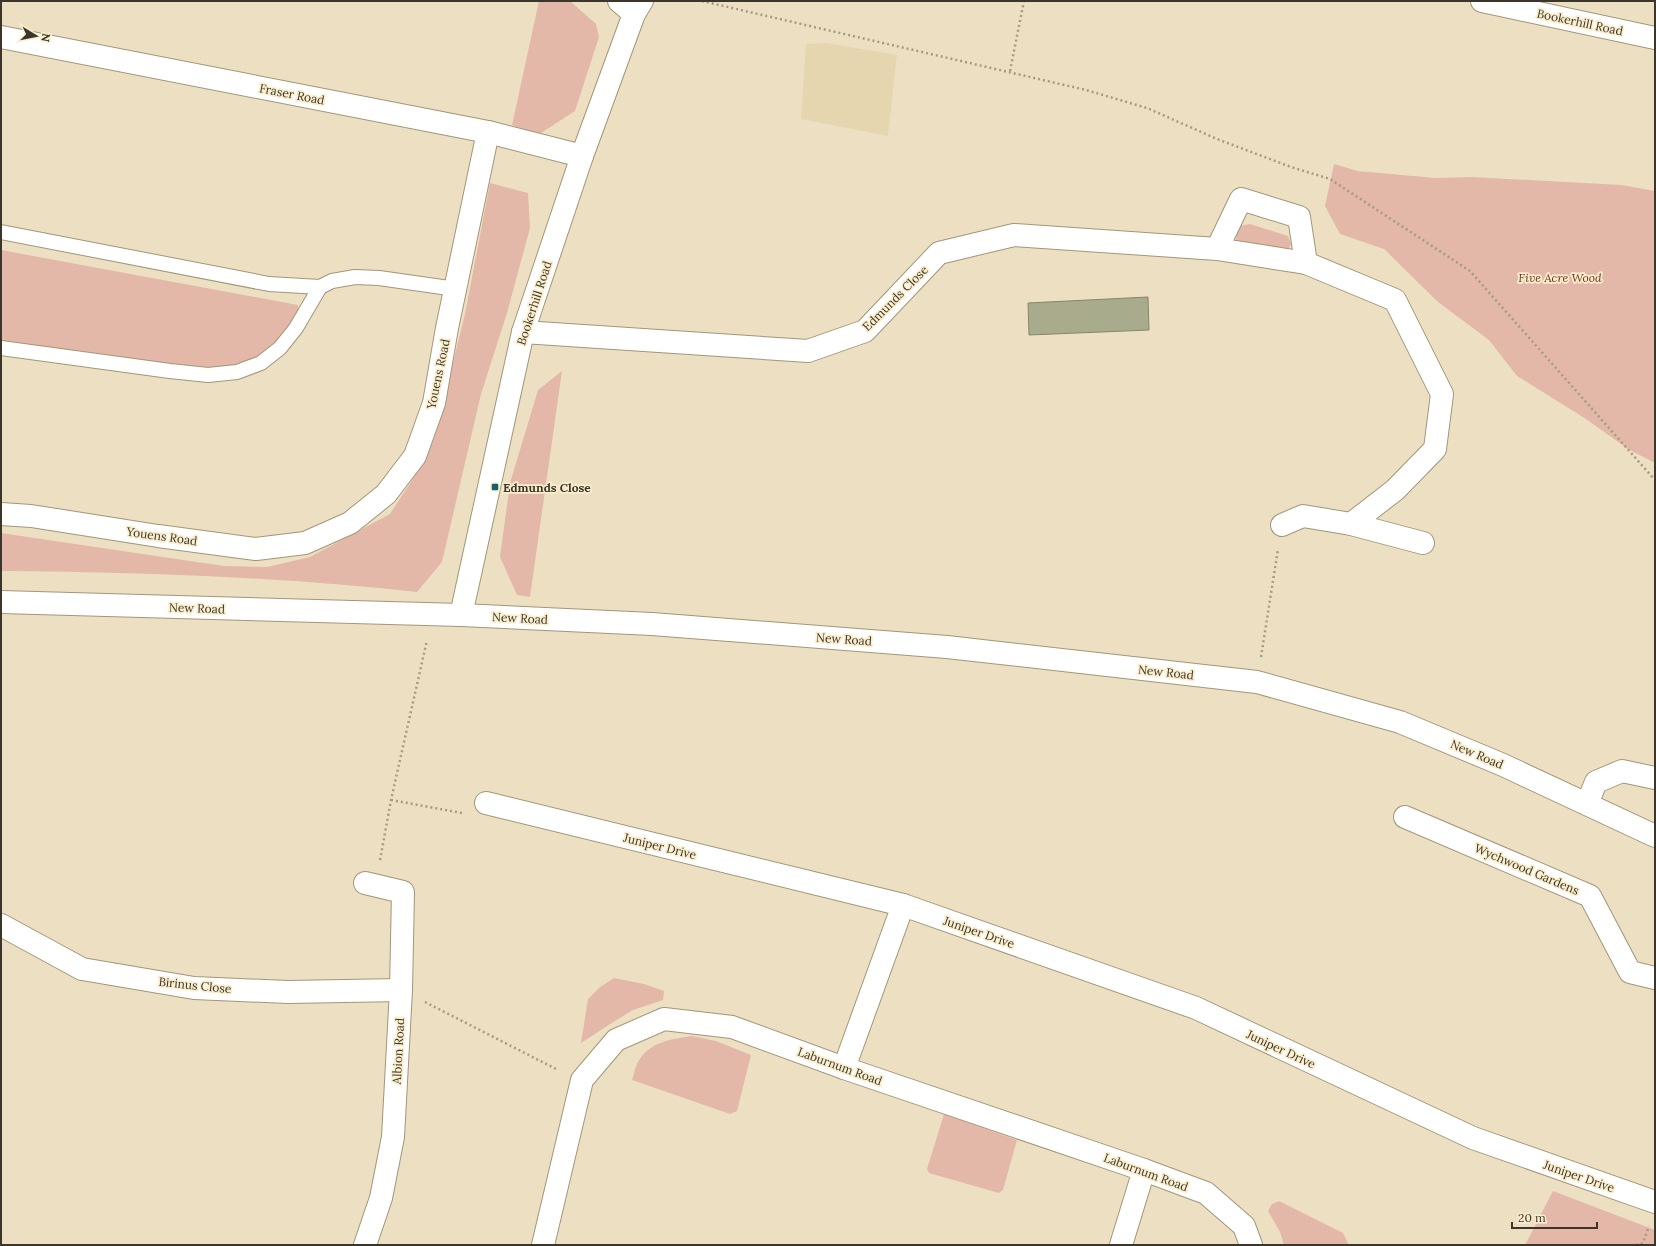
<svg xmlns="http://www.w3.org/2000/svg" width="1656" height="1246" viewBox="0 0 1656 1246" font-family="Lora,serif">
<rect width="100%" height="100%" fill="#ede0c2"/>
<polygon fill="#e6d6b0" points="826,43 897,55 888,136 801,119 806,44"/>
<g fill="#e3b8a9">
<polygon points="539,1 570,1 596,24 599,37 575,111 538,135 512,125"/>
<polygon points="1334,164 1358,171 1435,178 1472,177 1622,185 1655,191 1655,463 1628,449 1586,419 1517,376 1489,340 1438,302 1384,249 1340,234 1325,206"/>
<path d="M490,183L528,193L530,228L507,313L481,394L442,562L417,592C279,577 140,572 1,571V533L224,566L267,567L310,557L390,514L416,474L436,431L465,314Z"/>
<polygon points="1250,224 1288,236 1291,244 1287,253 1237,245 1236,236 1239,226"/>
<polygon points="1,250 298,305 299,320 286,346 238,376 1,355"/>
<polygon points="562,371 530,597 517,595 500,557 510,483 538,390"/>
<polygon points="614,978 644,984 664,991 663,1000 633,1010 618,1019 581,1043 588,999 600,987"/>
<path d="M692,1036L716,1041L751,1055L737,1111L730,1114L632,1080C634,1075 635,1067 638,1062C649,1042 671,1039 692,1036Z"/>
<polygon points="944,1114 1017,1140 1003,1190 999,1193 929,1173 927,1169"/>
<polygon points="1553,1191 1655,1230 1655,1245 1525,1245"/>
<polygon points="1279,1201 1343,1233 1349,1245 1284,1245 1280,1232 1268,1211 1272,1204"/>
</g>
<polygon fill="#a8ab8c" stroke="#848769" points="1148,297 1149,330 1029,335 1028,303"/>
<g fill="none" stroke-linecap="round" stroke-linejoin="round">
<g stroke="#a29679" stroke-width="16">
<g id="lane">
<polyline points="1,232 269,284 320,287 332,281 355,277 379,278 456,289"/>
<polyline points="1,348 170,371 208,375 237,372 261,363 280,348 296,328 320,287"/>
</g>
</g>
<g stroke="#a29679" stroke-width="24">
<g id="street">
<polyline points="619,1 634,14"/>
<polyline points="1482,1 1655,38"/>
<polyline points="1,37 488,132 582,156"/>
<polyline points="1306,263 1395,300 1442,394 1435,449 1395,490 1351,524"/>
<polyline points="523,332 808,351 865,331 939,253 1014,235 1217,249 1306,263 1299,217 1241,199 1217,249"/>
<polyline points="1,514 31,516 158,536 256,549 305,543 350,523 386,494 415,456 434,403 447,328 488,132"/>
<polyline points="1282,525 1303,516 1351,524 1423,543"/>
<polyline points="461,615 523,332 582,156 634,14 642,1"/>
<polyline points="486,803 903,905 844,1068"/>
<polyline points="1587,804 1596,782 1622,771 1655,778"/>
<polyline points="1405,817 1590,896 1630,972 1655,978"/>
<polyline points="903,905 1196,1008 1473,1138 1655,1202"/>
<polyline points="1,925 82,969 194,988 288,992 401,990"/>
<polyline points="365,1245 381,1198 393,1137 401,990 403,892 365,883"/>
<polyline points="543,1245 582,1080 616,1040 664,1019 732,1027 844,1068 1144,1170 1206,1193 1244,1226 1251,1245"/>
<polyline points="1121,1245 1144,1170"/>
</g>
</g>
<g stroke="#a29679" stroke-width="24">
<polyline id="highway" points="1,602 461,615 652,624 947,647 1257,682 1400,722 1503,765 1655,836"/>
</g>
<g stroke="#a49b84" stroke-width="2.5" stroke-dasharray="2 3" stroke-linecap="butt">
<polyline points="702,1 1086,90 1147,108 1217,139 1291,167 1330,179 1470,271 1655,480"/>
<polyline points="1010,71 1024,1"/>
<polyline points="1261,657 1278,549"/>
<polyline points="391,800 462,813"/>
<polyline points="380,860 391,800 427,640"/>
<polyline points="425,1002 558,1070"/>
<polyline points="1636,1245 1643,1243 1649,1226"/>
</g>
<use href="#lane" stroke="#fff" stroke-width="14"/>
<use href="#street" stroke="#fff" stroke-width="22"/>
<use href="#highway" stroke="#fff" stroke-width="22"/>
</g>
<rect fill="#15626c" stroke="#fbeece" stroke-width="1.5" x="491" y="483" width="8" height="8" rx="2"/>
<g text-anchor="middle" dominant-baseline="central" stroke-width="3.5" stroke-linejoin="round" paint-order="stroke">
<g font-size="12" fill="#3b3629" stroke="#fbeece">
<text transform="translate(1580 22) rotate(12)">Bookerhill Road</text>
<text transform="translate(292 94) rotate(11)">Fraser Road</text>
<text transform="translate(895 298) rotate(-45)">Edmunds Close</text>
<text transform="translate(534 303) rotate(-72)">Bookerhill Road</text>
<text transform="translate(438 374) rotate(-78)">Youens Road</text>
<text transform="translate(162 536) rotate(8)">Youens Road</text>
<text transform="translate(197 608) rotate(2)">New Road</text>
<text transform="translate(520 618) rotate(3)">New Road</text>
<text transform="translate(844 639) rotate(4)">New Road</text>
<text transform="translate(1166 672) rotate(6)">New Road</text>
<text transform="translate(1477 754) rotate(23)">New Road</text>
<text transform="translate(660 846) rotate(14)">Juniper Drive</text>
<text transform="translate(1527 869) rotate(23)">Wychwood Gardens</text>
<text transform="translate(979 932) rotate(19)">Juniper Drive</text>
<text transform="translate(195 985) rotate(6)">Birinus Close</text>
<text transform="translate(1281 1049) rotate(25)">Juniper Drive</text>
<text transform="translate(398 1051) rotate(-87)">Albion Road</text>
<text transform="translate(840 1066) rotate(20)">Laburnum Road</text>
<text transform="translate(1146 1172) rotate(20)">Laburnum Road</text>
<text transform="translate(1579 1176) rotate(19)">Juniper Drive</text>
</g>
<g font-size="12" font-style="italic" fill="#74321b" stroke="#fbeece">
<text x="1560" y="277">Five Acre Wood</text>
</g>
<g font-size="12" font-weight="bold" fill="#3b3629" stroke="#fbeece" text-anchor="start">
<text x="503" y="487">Edmunds Close</text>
</g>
</g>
<rect width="1656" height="1246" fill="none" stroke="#3b3629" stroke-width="4"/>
<g transform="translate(36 36) rotate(100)" stroke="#fbeece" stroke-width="3" paint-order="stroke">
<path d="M0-3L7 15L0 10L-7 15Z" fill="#3b3629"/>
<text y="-6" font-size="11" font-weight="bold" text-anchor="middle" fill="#3b3629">N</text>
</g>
<path d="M1512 1222v6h85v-6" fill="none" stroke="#3b3629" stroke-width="2"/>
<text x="1518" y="1222" font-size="12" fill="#3b3629" stroke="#fbeece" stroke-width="3" paint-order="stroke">20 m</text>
</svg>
